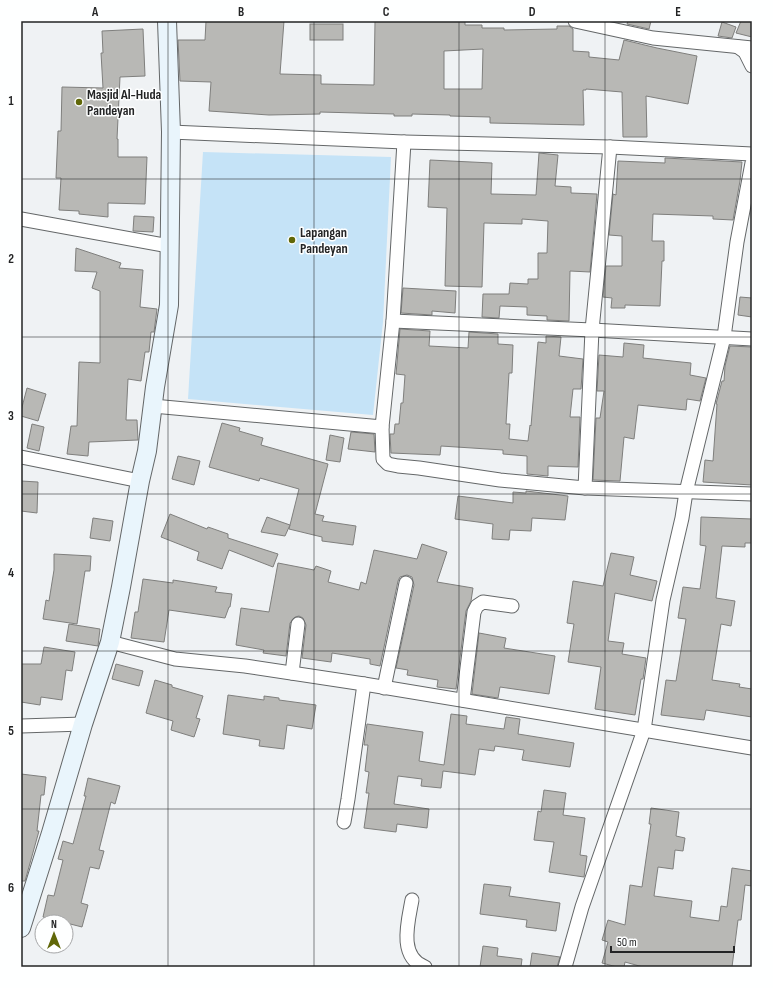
<svg xmlns="http://www.w3.org/2000/svg" width="773" height="988" viewBox="0 0 773 988" font-family="'Sofia Sans Condensed',sans-serif">
<rect width="100%" height="100%" fill="#eff2f4"/>
<polygon fill="#c5e3f7" points="203,152 391,157 383,322 373,415 188,399"/>
<g fill="#b8b8b5" stroke="#7f7f7d" fill-rule="evenodd">
<path d="M206,21H284L280,74L321,75V84L374,85L375,21H465V25H482V28H504V30L557,29V26H569L573,29V51L589,52V57L619,60L624,40L657,48L697,56L688,104L646,96L647,137H623L622,92L586,89V90H583L584,125L490,123V117L450,116V115L412,114V116H394V114L320,112V114L269,115L209,111L211,82L180,81L178,40H205ZM483,49L482,89H444V51Z"/>
<polygon points="628,21 651,21 649,29 627,24"/>
<polygon points="741,21 752,21 752,37 736,33"/>
<polygon points="722,22 736,27 732,38 718,36"/>
<rect x="310" y="24" width="33" height="16"/>
<polygon points="143,29 145,76 120,77 117,139 118,139 118,157 147,157 145,204 108,203 108,217 79,214 79,211 59,210 61,178 56,178 58,131 61,131 62,87 103,88 101,53 103,53 102,31"/>
<polygon points="539,153 558,155 555,186 571,187 571,193 597,194 590,272 570,271 569,321 547,320 547,316 527,315 527,307 500,306 499,318 482,317 483,294 509,294 510,283 528,284 528,279 538,279 538,253 547,253 548,221 522,219 522,224 484,223 482,287 445,286 447,208 428,207 430,160 492,163 491,194 536,195"/>
<polygon points="665,158 742,162 740,181 733,220 713,219 713,216 653,214 652,241 664,241 664,261 662,261 660,306 625,305 625,308 611,308 612,298 603,297 606,266 622,266 622,236 609,235 613,194 616,195 618,161 665,163"/>
<polygon points="134,216 154,217 153,232 133,231"/>
<polygon points="76,248 121,263 119,268 143,270 140,307 157,309 154,332 151,332 149,352 145,352 141,381 128,379 126,420 137,420 138,440 89,442 88,456 67,454 71,426 77,426 79,362 100,363 100,291 92,288 97,272 75,271"/>
<polygon points="403,288 456,291 455,313 432,311 432,315 401,313"/>
<polygon points="740,297 752,298 752,317 738,315"/>
<polygon points="400,329 430,331 429,346 468,348 469,332 498,334 498,344 513,345 512,373 509,373 506,424 510,424 509,439 528,441 530,425 531,426 538,342 546,343 546,336 561,337 559,356 583,359 581,389 573,389 570,417 580,417 578,467 548,466 548,476 527,474 527,456 503,454 503,450 441,446 440,455 391,453 390,434 394,434 395,424 399,424 401,403 403,403 405,375 396,374"/>
<polygon points="624,343 644,345 643,358 691,363 690,375 706,378 700,401 687,399 686,410 638,405 634,439 624,437 620,481 593,480 596,418 600,418 604,391 597,391 599,355 623,357"/>
<polygon points="730,346 752,347 752,485 703,482 705,460 713,461 717,404 716,404 722,381 724,381 725,366"/>
<polygon points="27,388 46,394 38,421 21,416 21,411"/>
<polygon points="222,423 240,428 239,431 263,438 261,445 328,464 315,514 324,516 322,521 356,526 353,545 322,541 322,537 289,529 299,489 260,478 259,481 209,467"/>
<polygon points="32,424 44,427 39,451 27,448"/>
<polygon points="351,432 374,434 375,452 348,449"/>
<polygon points="330,435 344,438 340,462 326,460"/>
<polygon points="178,456 200,461 194,485 172,479"/>
<polygon points="21,481 38,482 37,513 21,511"/>
<polygon points="526,491 568,496 565,520 532,518 531,531 510,530 509,540 492,539 493,524 455,519 458,496 513,503 513,492 526,493"/>
<polygon points="170,514 207,529 208,527 228,534 228,538 278,554 273,567 229,550 222,569 197,560 199,552 161,537"/>
<polygon points="267,517 290,525 285,536 261,532"/>
<polygon points="701,517 752,519 752,543 745,543 745,547 722,546 716,598 735,601 731,626 721,624 712,680 740,684 739,687 752,689 752,717 706,710 704,720 661,715 666,680 676,681 686,619 678,618 683,587 700,589 706,546 700,545"/>
<polygon points="93,518 113,521 110,541 90,538"/>
<polygon points="422,544 447,552 437,582 473,588 471,601 466,611 456,689 437,687 438,680 407,675 408,670 396,668 414,585 412,577 407,575 400,577 398,581 380,666 370,664 370,659 332,653 331,662 302,658 306,625 303,618 299,616 295,617 290,623 286,656 263,653 264,650 236,645 241,608 269,612 278,563 314,570 316,566 331,571 328,582 359,590 361,582 366,584 374,550 417,559"/>
<polygon points="611,553 634,557 630,575 657,581 652,601 615,593 608,641 624,643 622,654 646,658 643,679 641,679 635,715 595,709 601,667 568,662 574,624 567,623 573,581 603,586"/>
<polygon points="54,554 91,556 90,571 85,571 77,624 43,619 46,600 49,601 54,570"/>
<polygon points="143,579 173,583 173,580 217,587 215,592 232,594 230,607 229,607 225,618 169,610 164,642 131,638 135,612 138,612"/>
<polygon points="69,624 100,629 98,646 66,641"/>
<polygon points="479,633 506,638 504,648 555,656 549,694 500,687 498,698 472,694"/>
<polygon points="44,647 75,652 72,671 66,670 62,700 41,697 40,705 21,702 21,664 41,664"/>
<polygon points="116,664 143,671 139,686 112,679"/>
<polygon points="155,680 172,685 172,687 203,696 196,718 200,719 194,737 171,730 173,721 146,713"/>
<polygon points="228,695 264,700 264,696 279,698 279,700 316,705 312,729 287,725 284,749 259,746 260,740 223,734"/>
<polygon points="451,714 467,716 466,724 504,729 506,717 520,719 518,734 574,743 570,767 522,760 524,750 495,746 494,751 479,749 475,775 443,771 441,788 421,786 422,779 398,776 394,804 429,809 427,828 397,824 396,832 364,828 369,793 366,793 369,772 365,771 368,745 364,745 367,724 423,732 419,761 444,765"/>
<polygon points="21,774 46,777 44,795 41,795 37,831 39,831 25,881 21,881"/>
<polygon points="88,778 120,786 115,804 111,802 99,850 104,851 99,869 90,867 81,903 88,905 82,927 43,917 48,895 54,896 63,860 58,859 63,841 73,844 86,796 84,796"/>
<polygon points="544,790 566,793 563,815 585,818 580,855 587,856 584,877 549,872 554,842 534,840 538,811 541,812"/>
<polygon points="651,808 679,812 676,836 685,838 683,851 675,850 673,869 658,867 654,896 692,901 690,917 719,921 721,906 727,907 732,868 752,871 752,886 745,885 741,920 738,920 732,967 643,967 625,962 624,967 617,967 602,963 608,942 602,940 608,920 625,925 630,885 642,887 651,824 649,824"/>
<polygon points="484,884 511,887 509,896 560,903 556,931 526,927 527,920 480,914"/>
<polygon points="483,946 498,948 497,956 522,959 521,967 480,967"/>
<polygon points="532,953 560,957 557,967 530,967"/>
</g>
<g fill="none" stroke-linecap="round" stroke-linejoin="round">
<g stroke="#646768" stroke-width="15">
<g id="street">
<polyline points="575,21 653,38 752,48"/>
<polyline points="738,47 745,52 752,66"/>
<polyline points="171,132 404,142 610,147 752,154"/>
<polyline points="21,219 169,246"/>
<polyline points="393,321 592,330 752,339"/>
<polyline points="153,406 382,427 393,321 404,142"/>
<polyline points="382,427 383,459 388,464 398,466 419,468 500,480 585,488 752,494"/>
<polyline points="21,457 140,481"/>
<polyline points="585,488 592,330 610,147"/>
<polyline points="110,642 175,659 245,666 364,684 752,748"/>
<polyline points="292,673 298,624"/>
<polyline points="384,688 406,583"/>
<polyline points="463,700 474,612 477,606 483,602 512,606"/>
<polyline points="21,726 83,724"/>
<polyline points="344,822 348,799 364,684"/>
<path d="M412,900C408,922 398,957 425,967"/>
<polyline points="565,967 582,907 644,730 663,600 682,518 686,492 724,337 737,242 752,163"/>
</g>
</g>
<g stroke="#646768" stroke-width="20">
<polyline id="secondary" points="21,928 51,833 83,724 110,642 121,587 140,481 147,451 155,387 169,305 171,132 167,21"/>
</g>
<use href="#street" stroke="#fff" stroke-width="13"/>
<use href="#secondary" stroke="#e9f5fc" stroke-width="18"/>
</g>
<path fill="none" stroke="#232425" stroke-width="1" stroke-opacity="0.55" d="M168,21V967M314,21V967M459,21V967M605,21V967M21,179H752M21,337H752M21,494H752M21,651H752M21,809H752"/>
<g fill="#606708" stroke="#feffff" stroke-width="1.5">
<circle cx="79" cy="102" r="4"/>
<circle cx="292" cy="240" r="4"/>
</g>
<g text-anchor="middle" dominant-baseline="central" stroke-width="3" stroke-linejoin="round" paint-order="stroke">
<g font-size="14" font-weight="bold" fill="#232425" stroke="#feffff" text-anchor="start">
<text x="87" y="94">Masjid Al-Huda<tspan x="87" dy="16">Pandeyan</tspan></text>
<text x="300" y="232">Lapangan<tspan x="300" dy="16">Pandeyan</tspan></text>
</g>
</g>
<rect width="773" height="988" fill="none" stroke="#feffff" stroke-width="44"/>
<g transform="translate(54 934)"><circle r="19" fill="#feffff" stroke="#a6a7a8"/>
<path d="M0-3L7 15L0 10L-7 15Z" fill="#606708"/>
<text y="-6" font-size="11" font-weight="bold" text-anchor="middle" fill="#232425">N</text>
</g>
<path d="M611 946v6h123v-6" fill="none" stroke="#232425" stroke-width="2"/>
<text x="617" y="946" font-size="12" fill="#232425" stroke="#feffff" stroke-width="3" paint-order="stroke">50 m</text>
<rect x="22" y="22" width="729" height="944" fill="none" stroke="#232425" stroke-width="1.5"/>
<g font-size="13" text-anchor="middle" font-weight="bold" fill="#232425">
<text x="95" y="16">A</text>
<text x="241" y="16">B</text>
<text x="386" y="16">C</text>
<text x="532" y="16">D</text>
<text x="678" y="16">E</text>
<text x="11" y="105">1</text>
<text x="11" y="263">2</text>
<text x="11" y="420">3</text>
<text x="11" y="577">4</text>
<text x="11" y="735">5</text>
<text x="11" y="892">6</text>
</g>
</svg>
